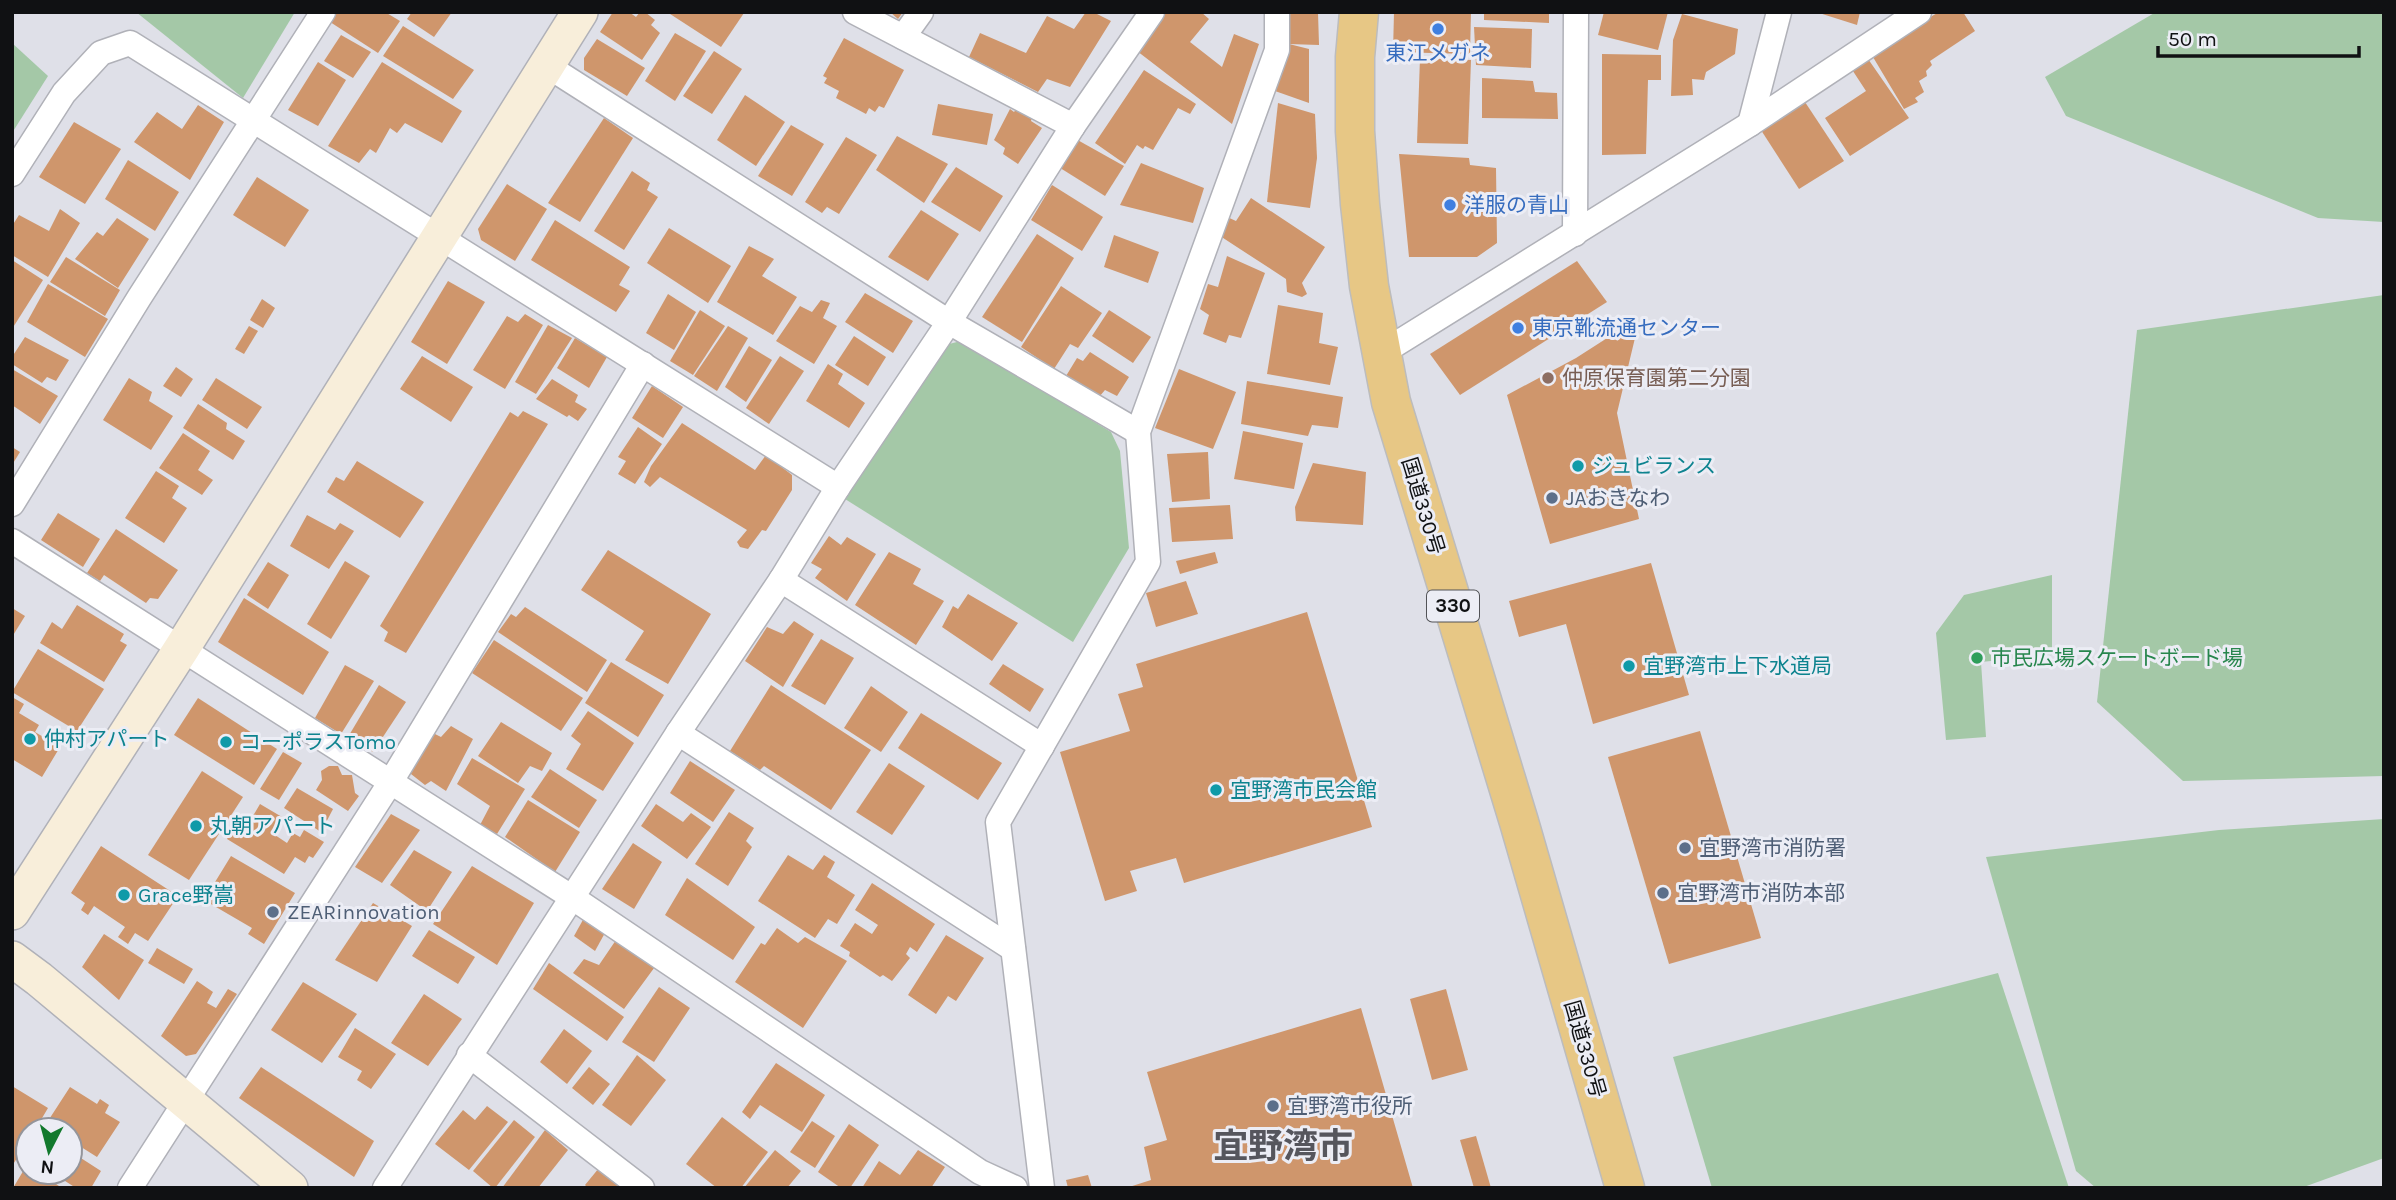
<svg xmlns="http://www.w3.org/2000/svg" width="2396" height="1200" viewBox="0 0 2396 1200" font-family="Karla,'Noto Sans JP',sans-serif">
<rect width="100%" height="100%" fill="#dfe0e8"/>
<g fill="#a4c8a7">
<polygon points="136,12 295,12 243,98"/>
<polygon points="2156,12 2384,12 2384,222 2318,218 2066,116 2045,77"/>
<polygon points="12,43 48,76 12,133"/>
<polygon points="2384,295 2384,776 2183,781 2097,702 2137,330"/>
<polygon points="961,341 1111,432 1120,451 1129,548 1073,642 845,499 941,346"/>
<polygon points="2052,575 2052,655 1981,662 1986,737 1946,740 1936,633 1964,595"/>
<polygon points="2384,819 2384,1158 2301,1188 2096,1188 2076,1171 1986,857 2219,830"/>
<polygon points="1998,973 2069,1188 1712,1188 1673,1057"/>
</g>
<g fill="#cf966c">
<polygon points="333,12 385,12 400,21 378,53 327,20"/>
<polygon points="412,12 452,12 434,37 407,19"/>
<polygon points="613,12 629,12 636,17 640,12 645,12 655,20 651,25 660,33 642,60 600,32"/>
<polygon points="667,12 742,12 744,13 721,47"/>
<polygon points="890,12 903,12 898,19"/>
<polygon points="1086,12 1093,12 1111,21 1070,87 1047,79 1038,92 969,57 980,33 1026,53 1047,16 1074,29"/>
<polygon points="1164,12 1201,12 1209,19 1190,42 1222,67 1234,34 1259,44 1232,124 1137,51"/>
<polygon points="1287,12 1318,12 1319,45 1288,44"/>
<polygon points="1394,12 1471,12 1470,54 1393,52"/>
<polygon points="1484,12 1549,12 1549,23 1484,20"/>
<polygon points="1604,12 1668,12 1658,50 1598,35"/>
<polygon points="1816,12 1860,12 1857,25"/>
<polygon points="1939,12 1963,12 1975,31 1930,61 1932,65 1926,71 1927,76 1919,81 1924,92 1915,98 1918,102 1904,109 1870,52"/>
<polygon points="1682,14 1738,29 1735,54 1706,72 1704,80 1692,79 1693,95 1671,96 1673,40"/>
<polygon points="403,26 474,70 453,99 383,56"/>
<polygon points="1474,27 1532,29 1531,68 1476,65"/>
<polygon points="675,33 706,51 675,101 645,81"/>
<polygon points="341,35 371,52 353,78 324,61"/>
<polygon points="844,38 904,70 884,108 879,106 875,112 869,108 866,114 836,98 839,91 824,83 827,78 823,76"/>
<polygon points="597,39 645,68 627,96 584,70 584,58"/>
<polygon points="1285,43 1309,49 1309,103 1269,89"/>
<polygon points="714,51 742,69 712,114 683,96"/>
<polygon points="1602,54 1661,55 1661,80 1648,80 1646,154 1602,155"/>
<polygon points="1866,56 1909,118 1850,156 1825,118 1866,91 1849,65"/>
<polygon points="1420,58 1471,60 1468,144 1417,143"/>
<polygon points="318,62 346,80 318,126 288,110"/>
<polygon points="382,62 462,111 442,143 405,123 397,133 390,128 376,153 370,149 359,163 328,146"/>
<polygon points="1144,70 1196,104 1190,114 1178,108 1153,150 1145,146 1143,149 1137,145 1125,164 1095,143"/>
<polygon points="1482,78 1533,81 1535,92 1557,93 1558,119 1482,118"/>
<polygon points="745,95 785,122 756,166 717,140"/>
<polygon points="1803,99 1844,161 1799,189 1759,127"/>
<polygon points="1278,103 1315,114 1317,158 1310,208 1267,202"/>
<polygon points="938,104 993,114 987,145 932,135"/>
<polygon points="198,105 224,122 190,180 134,142 157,112 182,129"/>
<polygon points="1020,105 1033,113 1031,121 1042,128 1018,164 1003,154 1005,148 994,140 1010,109 1014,112"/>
<polygon points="604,118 633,138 580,222 548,203"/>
<polygon points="74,122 121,149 85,204 39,177"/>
<polygon points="791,125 824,144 792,196 758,176"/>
<polygon points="897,136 948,164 924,203 876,170"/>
<polygon points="846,137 877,155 839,214 827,207 822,213 805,202"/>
<polygon points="1074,138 1124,166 1105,196 1057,166"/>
<polygon points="1399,154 1469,158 1470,165 1496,168 1497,243 1477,257 1409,257"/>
<polygon points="128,160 179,192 155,231 105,199"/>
<polygon points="1141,163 1204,188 1193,223 1120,205"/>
<polygon points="956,167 1003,196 980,232 931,202"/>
<polygon points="632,171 650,183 647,190 658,197 624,250 594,231"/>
<polygon points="257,177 309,210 285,247 233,215"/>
<polygon points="507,184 547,209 515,261 481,240 478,229"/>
<polygon points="1052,185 1103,217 1082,251 1031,220"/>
<polygon points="1251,198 1325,247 1302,283 1307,294 1302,297 1287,292 1286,279 1217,234 1225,216 1236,221"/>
<polygon points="60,209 80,223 48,277 12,255 12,226 19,215 49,231"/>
<polygon points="921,210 959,234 928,281 888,257"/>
<polygon points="117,218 149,239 118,288 75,259 97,232 103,236"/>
<polygon points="555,220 630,267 619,285 630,291 616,312 531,260"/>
<polygon points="669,228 731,266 708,303 647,263"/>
<polygon points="1037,234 1074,258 1022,342 982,317"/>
<polygon points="1114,235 1159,252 1148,283 1104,267"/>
<polygon points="749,246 774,259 762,276 797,297 773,335 717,302"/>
<polygon points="1227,256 1265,273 1241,338 1229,335 1226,343 1203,334 1209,315 1200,309 1208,284 1218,287"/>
<polygon points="66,257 120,290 105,316 50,282"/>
<polygon points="12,260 43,280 12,329"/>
<polygon points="1577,261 1607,302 1460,395 1430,354"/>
<polygon points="448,281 485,302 447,364 411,342"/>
<polygon points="48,284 108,319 85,357 27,322"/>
<polygon points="1061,286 1102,313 1078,348 1070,344 1054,369 1021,347"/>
<polygon points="865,293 913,321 893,353 845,322"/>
<polygon points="668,294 696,312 674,350 646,333"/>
<polygon points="262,299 275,308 263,328 250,320"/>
<polygon points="821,300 830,303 823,318 837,326 814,364 776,341 800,306 812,312"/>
<polygon points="1278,305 1323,313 1319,343 1338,347 1330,385 1267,374"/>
<polygon points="700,310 725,326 693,375 670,361"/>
<polygon points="1109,310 1151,337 1133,363 1092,336"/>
<polygon points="525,314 543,325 505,389 473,370 507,316 518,322"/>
<polygon points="548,325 572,338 536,394 515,382"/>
<polygon points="249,326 258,331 244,354 235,349"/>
<polygon points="728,326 748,338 717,391 694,376"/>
<polygon points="1615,333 1635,338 1617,413 1639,519 1550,544 1507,395 1576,358"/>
<polygon points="854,336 886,357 868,386 835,365"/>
<polygon points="25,337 69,360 56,381 47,377 42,383 12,364 12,357"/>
<polygon points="575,338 607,357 589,388 557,368"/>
<polygon points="749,346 772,360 746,402 725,387"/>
<polygon points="1090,352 1129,377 1117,396 1105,390 1099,397 1066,376 1077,358 1083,361"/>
<polygon points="422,356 473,387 451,422 400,389"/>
<polygon points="780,356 804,371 769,424 746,408"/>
<polygon points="828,364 843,374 838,384 865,403 849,428 806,401"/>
<polygon points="176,367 193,379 181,397 163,386"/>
<polygon points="12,369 58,396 40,424 12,405"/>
<polygon points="1179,369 1236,392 1213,449 1155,428"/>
<polygon points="129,378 152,392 149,401 173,416 151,450 103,420"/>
<polygon points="216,378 262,407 247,429 202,400"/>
<polygon points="552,379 578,395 575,402 587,409 578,421 569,415 567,417 536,399"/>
<polygon points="1247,381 1343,397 1338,428 1312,425 1308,436 1241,424"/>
<polygon points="652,386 683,407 663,438 632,418"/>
<polygon points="198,404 227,423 226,429 245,441 233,460 183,428"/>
<polygon points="523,411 548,424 406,653 384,641 388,632 380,626 510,412 518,417"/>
<polygon points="682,423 755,470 766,455 792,475 792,490 766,531 762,530 748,549 740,547 737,542 747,530 660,477 650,487 644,482 651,466"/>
<polygon points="638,427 662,444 635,484 618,474 626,461 618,457"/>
<polygon points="1243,431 1303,443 1294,489 1234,479"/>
<polygon points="183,433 210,451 198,470 213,480 202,495 159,468"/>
<polygon points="12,447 20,452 12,465"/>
<polygon points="1208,452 1210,499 1172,502 1167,454"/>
<polygon points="357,461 424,502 400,538 327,492 336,477 344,481"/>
<polygon points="1313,463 1366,472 1363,525 1296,521 1295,507"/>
<polygon points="156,471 179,486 172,498 187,508 164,543 125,518"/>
<polygon points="1230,505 1233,539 1172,542 1169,508"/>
<polygon points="58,513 100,539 83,567 41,540"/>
<polygon points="307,515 335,530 340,523 354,531 329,569 290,546"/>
<polygon points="116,529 178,570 158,599 150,598 146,603 104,575 100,581 87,573"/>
<polygon points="829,536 841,545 847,537 876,554 847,601 815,578 822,569 811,563"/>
<polygon points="608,550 711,614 668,684 625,660 644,631 581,590"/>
<polygon points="889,552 921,569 913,584 944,601 916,645 855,605"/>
<polygon points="1215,552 1218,563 1180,574 1176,561"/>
<polygon points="345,561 370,576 331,639 307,624"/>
<polygon points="268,562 289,575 268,609 247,595"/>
<polygon points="1651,563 1689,695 1593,724 1566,624 1519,637 1509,601"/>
<polygon points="1186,581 1198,614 1156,627 1146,593"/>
<polygon points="968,594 1018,623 992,661 942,627 953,606 958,609"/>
<polygon points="244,598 329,652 303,695 218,642"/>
<polygon points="77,605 124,634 120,641 127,645 104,682 40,643 52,622 62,629"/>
<polygon points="525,607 607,660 587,692 498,632 511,614 516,617"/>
<polygon points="12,608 25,616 12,637"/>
<polygon points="1307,612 1372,827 1184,883 1176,858 1130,871 1137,891 1105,901 1060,752 1130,731 1118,694 1143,687 1136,664"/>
<polygon points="794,621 814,634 783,687 745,661 767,627 783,634"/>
<polygon points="821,639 854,658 825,705 791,686"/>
<polygon points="494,640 583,698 561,731 472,673"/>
<polygon points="38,649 104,689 77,731 12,692"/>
<polygon points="611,662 664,695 638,737 585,703"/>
<polygon points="1003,664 1044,689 1030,712 989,684"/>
<polygon points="345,665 374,681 341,734 315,718"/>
<polygon points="379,685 406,702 373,752 348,737"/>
<polygon points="771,685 871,750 831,810 764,766 760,770 730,751"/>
<polygon points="871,686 908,712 881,752 844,728"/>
<polygon points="12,697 24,704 19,713 39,725 35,732 60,747 42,777 12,759"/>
<polygon points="198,698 277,749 254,785 174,735"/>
<polygon points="588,711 634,743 603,791 566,769 581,744 571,736"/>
<polygon points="921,713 1002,763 978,800 898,748"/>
<polygon points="501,722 552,753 542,771 530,766 518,783 478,756"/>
<polygon points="451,726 473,739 446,791 431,781 425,785 411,774 409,757 429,731 441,737"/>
<polygon points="1700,731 1761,938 1669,964 1608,757"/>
<polygon points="283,752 302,763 279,800 260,789"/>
<polygon points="472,758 525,789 497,834 480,825 490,806 457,784"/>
<polygon points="690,761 735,790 713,822 670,793"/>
<polygon points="889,763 925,786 892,835 856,812"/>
<polygon points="329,766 338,766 342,775 352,775 355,793 359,796 348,811 316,790 322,780 321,771"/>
<polygon points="550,769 597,800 579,828 531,797"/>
<polygon points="202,771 243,797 189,880 148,855"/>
<polygon points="297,788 333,809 321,832 284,808"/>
<polygon points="528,800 580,832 555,872 505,837"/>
<polygon points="260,804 282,817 272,833 287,843 293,833 300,837 304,830 324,842 313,858 309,856 305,863 295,857 284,874 227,839 238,821 247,826"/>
<polygon points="656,804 683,822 691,813 711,827 687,859 641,826"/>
<polygon points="729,812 754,828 746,841 752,847 728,886 695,864"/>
<polygon points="391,814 420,830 382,883 355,867"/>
<polygon points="633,843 662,862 634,909 602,889"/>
<polygon points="101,846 178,896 148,941 135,933 128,944 118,937 125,927 94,906 88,915 81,910 85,903 71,893"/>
<polygon points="414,850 452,872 427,911 390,885"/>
<polygon points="788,855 813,870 824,855 835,862 827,877 855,895 837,924 828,919 815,938 758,901"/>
<polygon points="231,856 295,893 264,944 248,934 252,928 204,900"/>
<polygon points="472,866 534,903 497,965 433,924"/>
<polygon points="687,878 755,927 733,960 665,915"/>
<polygon points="872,883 935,924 917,952 910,947 906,954 910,958 892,981 883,975 880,977 849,956 850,952 840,946 855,923 872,934 878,925 855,910"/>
<polygon points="373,903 412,926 377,982 335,960"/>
<polygon points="584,918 606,931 595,951 574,936"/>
<polygon points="777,928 798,943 805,937 847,961 803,1028 735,982 761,943 765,945"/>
<polygon points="429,930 475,957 458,984 412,956"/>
<polygon points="104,934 144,960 119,1000 82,967"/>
<polygon points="946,935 984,958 956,1001 948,996 936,1014 908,995"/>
<polygon points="616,940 657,964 624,1009 573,973 584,959 599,965"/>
<polygon points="157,948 193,969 184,984 148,963"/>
<polygon points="549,963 624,1017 607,1041 533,989"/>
<polygon points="197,981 213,992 207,1003 216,1008 228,989 237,994 196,1054 186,1056 161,1036"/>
<polygon points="303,982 357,1014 322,1063 271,1030"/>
<polygon points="659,987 690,1008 654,1062 622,1042"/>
<polygon points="1446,989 1468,1070 1432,1080 1410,999"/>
<polygon points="424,994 462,1019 428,1066 391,1043"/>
<polygon points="1361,1008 1413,1188 1126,1188 1151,1180 1144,1147 1167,1140 1147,1072"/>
<polygon points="355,1028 396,1054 371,1089 357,1080 362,1071 338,1057"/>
<polygon points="564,1029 592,1051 567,1084 540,1062"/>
<polygon points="637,1055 666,1080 631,1126 602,1105"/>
<polygon points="776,1063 825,1095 802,1132 760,1105 750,1119 742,1112"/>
<polygon points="261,1067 374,1141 354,1177 239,1098"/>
<polygon points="589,1067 610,1084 593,1105 572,1088"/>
<polygon points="12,1086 48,1108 35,1130 28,1130 28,1141 12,1166"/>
<polygon points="70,1087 97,1104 100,1099 109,1105 105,1113 120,1122 97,1157 70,1140 70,1130 55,1130 46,1124"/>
<polygon points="487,1106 508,1122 469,1170 435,1144 463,1110 475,1120"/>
<polygon points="722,1117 768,1152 741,1188 717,1188 686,1164"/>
<polygon points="514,1120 535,1137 495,1188 493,1188 473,1171"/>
<polygon points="812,1121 835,1136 815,1168 790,1152"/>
<polygon points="849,1124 879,1145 850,1188 841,1188 818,1172"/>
<polygon points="545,1130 568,1150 538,1188 502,1188"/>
<polygon points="1476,1136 1491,1188 1474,1188 1460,1140"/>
<polygon points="775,1150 801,1171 787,1188 744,1188"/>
<polygon points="918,1150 945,1167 931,1188 862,1188 879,1161 900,1175"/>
<polygon points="70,1151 101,1171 91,1188 76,1188 51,1172 70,1172"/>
<polygon points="28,1163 28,1172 38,1172 62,1188 13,1188"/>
<polygon points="599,1168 622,1188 588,1188 585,1185"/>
<polygon points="1088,1175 1092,1188 1068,1188 1066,1180"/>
</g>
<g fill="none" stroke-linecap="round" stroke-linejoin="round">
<g stroke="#b0b1b8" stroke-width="27">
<g id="street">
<polyline points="855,12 1073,126"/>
<polyline points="903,37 921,12"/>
<polyline points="546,65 949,322 1138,432"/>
<polyline points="1750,124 1779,12"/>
<polyline points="12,174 64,93 101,53 130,43 838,487"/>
<polyline points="1575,234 1576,12"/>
<polyline points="1380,354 1750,124 1919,12"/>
<polyline points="12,504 139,298 323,12"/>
<polyline points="12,541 573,898 980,1172 1015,1188"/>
<polyline points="781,580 1042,746"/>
<polyline points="678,733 1013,949"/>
<polyline points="469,1055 642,1188"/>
<polyline points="130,1188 390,783 643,364"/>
<polyline points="385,1188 678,733 781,580 838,487 949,322 1073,126 1152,12"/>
<polyline points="1042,1188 998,822 1148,562 1138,432 1277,50 1277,12"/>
</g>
</g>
<g stroke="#b0b1b8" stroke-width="38">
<g id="secondary">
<polyline points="12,912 182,648 580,12"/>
<polyline points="12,959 39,979 290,1188"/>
</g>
</g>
<g stroke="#bcbcbd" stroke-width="41">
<polyline id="highway" points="1359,12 1355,57 1355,131 1360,204 1369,286 1391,402 1519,822 1625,1188"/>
</g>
<use href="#street" stroke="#fff" stroke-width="24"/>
<use href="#secondary" stroke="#f8eeda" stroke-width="35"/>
<use href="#highway" stroke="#e7c785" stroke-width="38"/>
</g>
<g fill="#3f7fe0" stroke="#ecedf5" stroke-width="2.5">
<circle cx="1438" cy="29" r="7"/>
<circle cx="1450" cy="205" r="7"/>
<circle cx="1518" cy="328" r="7"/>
</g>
<circle fill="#8d6e63" stroke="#ecedf5" stroke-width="2.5" cx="1548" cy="378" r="7"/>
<g fill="#0f9aa8" stroke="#ecedf5" stroke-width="2.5">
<circle cx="1578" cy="466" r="7"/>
<circle cx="1629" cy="666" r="7"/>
<circle cx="30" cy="739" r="7"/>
<circle cx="226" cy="742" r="7"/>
<circle cx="1216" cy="790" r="7"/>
<circle cx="196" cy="826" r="7"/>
<circle cx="124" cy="895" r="7"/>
</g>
<g fill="#5c6f8a" stroke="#ecedf5" stroke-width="2.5">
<circle cx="1552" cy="498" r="7"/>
<circle cx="1685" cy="848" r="7"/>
<circle cx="1663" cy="893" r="7"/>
<circle cx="273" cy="912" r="7"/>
<circle cx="1273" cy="1106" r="7"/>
</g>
<circle fill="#2e9e5b" stroke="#ecedf5" stroke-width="2.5" cx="1977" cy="658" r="7"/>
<g text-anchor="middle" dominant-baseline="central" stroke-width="6" stroke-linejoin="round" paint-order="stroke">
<rect fill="#ecedf5" stroke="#525357" stroke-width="2" x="1427" y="590.5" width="52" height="31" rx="5"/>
<g font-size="19" font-weight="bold" fill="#101113">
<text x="1453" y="606">330</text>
</g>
<g font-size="21" fill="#366cbe" stroke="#ecedf5" text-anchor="start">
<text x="1438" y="53" text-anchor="middle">東江メガネ</text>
<text x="1464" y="205">洋服の青山</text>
<text x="1532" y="328">東京靴流通センター</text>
</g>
<g font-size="21" fill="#785e54" stroke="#ecedf5" text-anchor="start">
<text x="1562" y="378">仲原保育園第二分園</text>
</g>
<g font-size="21" fill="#0d838f" stroke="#ecedf5" text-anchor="start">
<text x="1592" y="466">ジュビランス</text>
<text x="1643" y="666">宜野湾市上下水道局</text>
<text x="44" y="739">仲村アパート</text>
<text x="240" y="742">コーポラスTomo</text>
<text x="1230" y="790">宜野湾市民会館</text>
<text x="210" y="826">丸朝アパート</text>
<text x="138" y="895">Grace野嵩</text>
</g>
<g font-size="21" fill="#4e5e75" stroke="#ecedf5" text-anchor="start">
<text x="1566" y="498">JAおきなわ</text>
<text x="1699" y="848">宜野湾市消防署</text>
<text x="1677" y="893">宜野湾市消防本部</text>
<text x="287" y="912">ZEARinnovation</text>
<text x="1287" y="1106">宜野湾市役所</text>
</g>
<g font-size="21" fill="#101113" stroke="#ecedf5">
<text transform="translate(1423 506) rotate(73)">国道330号</text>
<text transform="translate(1585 1049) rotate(74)">国道330号</text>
</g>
<g font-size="21" fill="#27864d" stroke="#ecedf5" text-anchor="start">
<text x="1991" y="658">市民広場スケートボード場</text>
</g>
<g font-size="35" font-weight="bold" fill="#56565d" stroke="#ecedf5">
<text x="1283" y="1146">宜野湾市</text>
</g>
</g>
<rect width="2396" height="1200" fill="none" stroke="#101113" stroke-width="28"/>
<g transform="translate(49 1151) rotate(186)"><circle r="33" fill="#ecedf5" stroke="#94959b" stroke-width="2"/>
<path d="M0-5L12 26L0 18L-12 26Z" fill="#12792d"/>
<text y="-10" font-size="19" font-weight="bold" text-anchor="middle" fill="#101113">N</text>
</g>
<path d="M2158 46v10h201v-10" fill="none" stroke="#101113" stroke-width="3.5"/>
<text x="2168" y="46" font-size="21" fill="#101113" stroke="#ecedf5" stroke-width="5" paint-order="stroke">50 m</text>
</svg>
